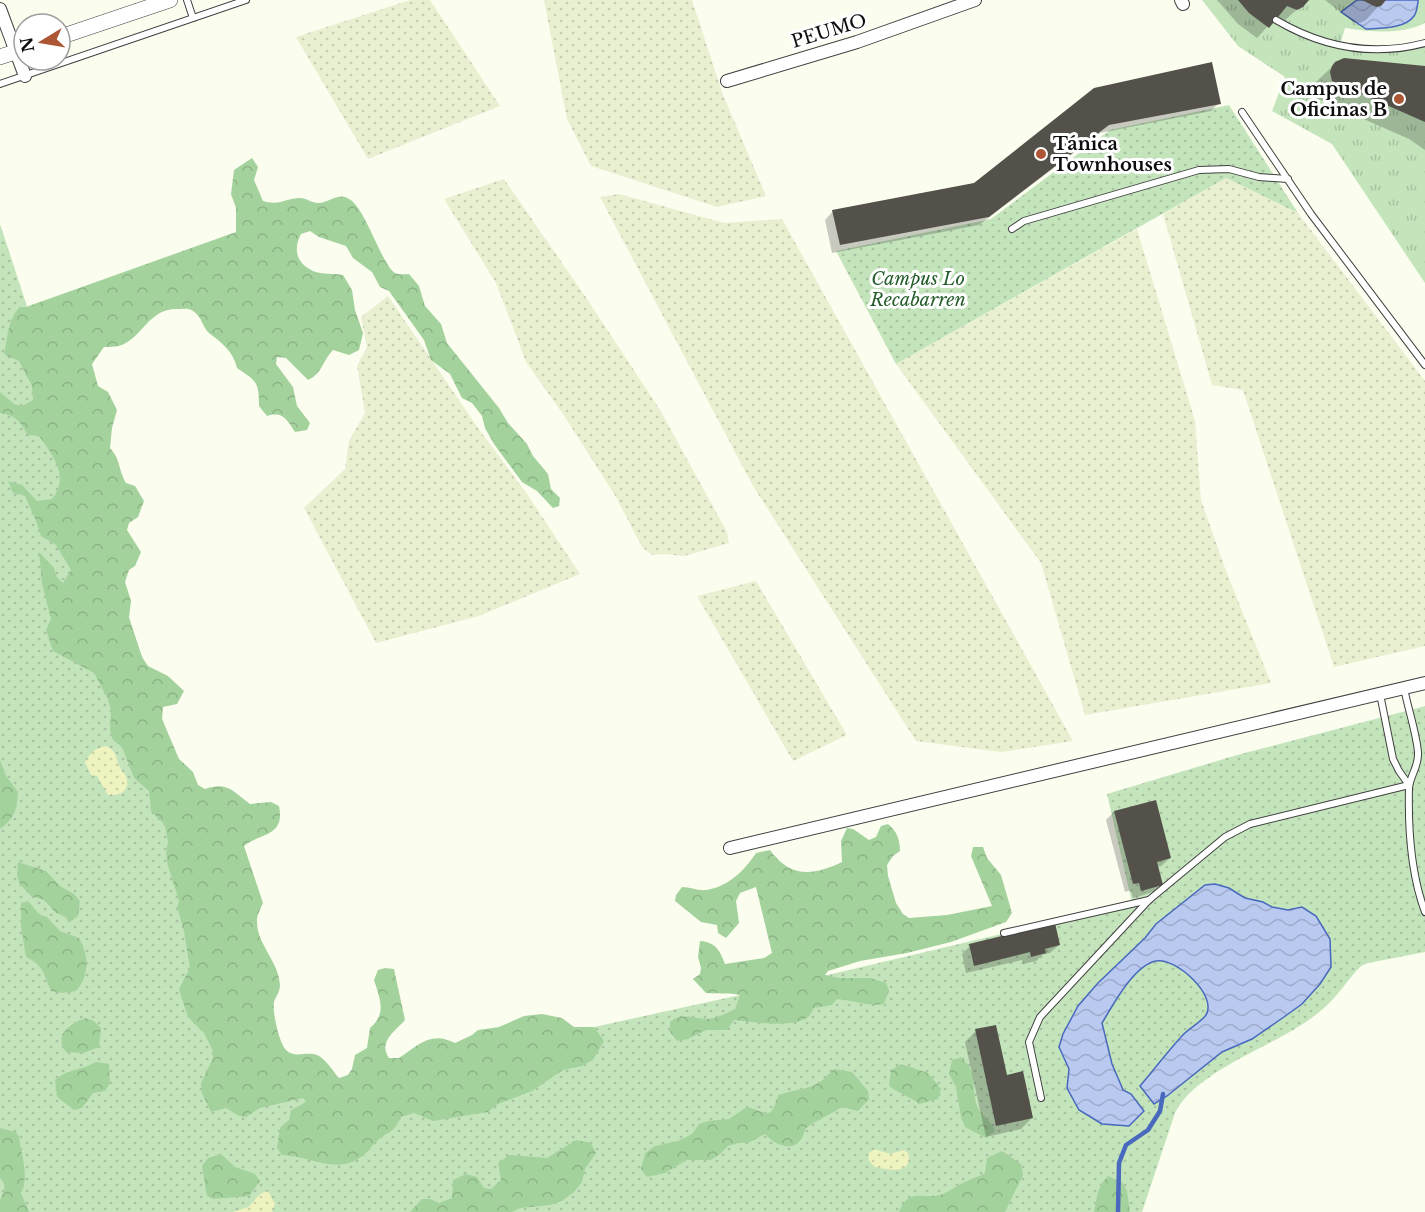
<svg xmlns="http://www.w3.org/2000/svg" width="1425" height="1212" viewBox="0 0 1425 1212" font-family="'Libre Baskerville',serif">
<defs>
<pattern id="farmland-dots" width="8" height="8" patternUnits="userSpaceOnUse" patternTransform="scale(1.5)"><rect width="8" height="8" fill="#e9f0d1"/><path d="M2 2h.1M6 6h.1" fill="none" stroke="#c7cdb2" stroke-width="1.8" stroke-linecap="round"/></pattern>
<pattern id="grass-dots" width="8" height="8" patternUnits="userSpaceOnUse" patternTransform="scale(1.5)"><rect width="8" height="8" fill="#c4e4bc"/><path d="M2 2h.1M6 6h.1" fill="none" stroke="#a7c2a0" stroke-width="1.8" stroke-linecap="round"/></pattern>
<pattern id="forest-crowns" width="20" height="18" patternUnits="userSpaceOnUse" patternTransform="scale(1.5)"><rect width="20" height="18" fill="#a4d29d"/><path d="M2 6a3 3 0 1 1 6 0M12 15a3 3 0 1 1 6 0" fill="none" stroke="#8cb386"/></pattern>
<pattern id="sand-dots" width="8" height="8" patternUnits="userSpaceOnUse" patternTransform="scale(1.5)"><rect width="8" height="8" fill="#eef3c0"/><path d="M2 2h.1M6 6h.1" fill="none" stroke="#cbcfa4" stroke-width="1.8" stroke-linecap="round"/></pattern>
<pattern id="park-tufts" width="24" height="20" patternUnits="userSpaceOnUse" patternTransform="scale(1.5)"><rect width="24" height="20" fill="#c4e4bc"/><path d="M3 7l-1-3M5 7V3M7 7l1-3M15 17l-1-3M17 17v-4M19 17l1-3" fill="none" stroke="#a7c2a0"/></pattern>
<pattern id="water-waves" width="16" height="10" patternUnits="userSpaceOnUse" patternTransform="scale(1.5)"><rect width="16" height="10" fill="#b9c9ef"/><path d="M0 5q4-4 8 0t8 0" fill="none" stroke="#9eabcc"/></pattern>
</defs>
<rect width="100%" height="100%" fill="#fbfdef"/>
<g fill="url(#farmland-dots)">
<polygon points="410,0 430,0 500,106 368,159 296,37"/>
<polygon points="544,0 692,0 723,95 766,196 717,207 591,166 567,119"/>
<polygon points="1226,178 1298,213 1425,381 1425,646 1334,667 1243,390 1212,385 1163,214"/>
<polygon points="504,179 585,296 660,410 727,532 729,543 684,556 664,554 652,555 642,547 616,497 565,417 526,362 496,283 444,199"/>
<polygon points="619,194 724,223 782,219 1073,741 1001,752 916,741 753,486 600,197"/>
<polygon points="1137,229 1195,421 1201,500 1226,571 1271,683 1085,715 1041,563 896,364"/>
<polygon points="388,296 478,428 527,494 580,574 479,616 376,643 304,508 345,469 349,441 365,413 357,366 367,347 361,317"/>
<polygon points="756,581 847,735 793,761 697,596"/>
</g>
<g fill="url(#grass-dots)">
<polygon points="1229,105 1298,213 1226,178 896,364 836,251 991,219 1110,130"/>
<path d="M0,224L284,1090L594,1027L790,984L1132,903L1107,794L1237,755L1425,706V952L1368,963L1361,966C1348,979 1338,996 1324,1008C1285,1044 1198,1067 1175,1113L1142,1212H0Z"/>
</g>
<g fill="url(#forest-crowns)">
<path d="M252,158L258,167L254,180L263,201C280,206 286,198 300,198C306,198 312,203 318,203C332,202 339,190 352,201C367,214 383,266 395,273C399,275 404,274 409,274L419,286L425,306L441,324L447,343L499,408L508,423L527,444L533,456L548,474L551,489L560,498L559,506L553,508L537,491L522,482L494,444L485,428L482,416L472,403L462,398L450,374L431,360L424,340L389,291L380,287L372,272L353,258L346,246L319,237L310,231L301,234C293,249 296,263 313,271C322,275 334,273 343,275L352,290L355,310L363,333L359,350L349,355L333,350C323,360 322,374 308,380L286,358L277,357L276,364L293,387L297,406L310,423L307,430L295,432C287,420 283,411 267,416L259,406C259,381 256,381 237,368C233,351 222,343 209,333C202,327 202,316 193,311C189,308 184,309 179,309C150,307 144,335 122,345C116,347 109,347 104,347L92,364L98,386L108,392L117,410L112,428L110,448C121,460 118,469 126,483L135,486L144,501L138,517L129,523L127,530L141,552L135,566L129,570L125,582L131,601L129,618L142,657L148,666L168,676L184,691L177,704L163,707L162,719L179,759L193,772L198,785L205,789C227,781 233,791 250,804L271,802L279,806C285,837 262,832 244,846L263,903C261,908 257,915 257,920C256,944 279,961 280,985C280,992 276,996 274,1002C272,1011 279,1043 286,1050C295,1059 307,1051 317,1055C326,1059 332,1070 339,1078L348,1075L352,1069L355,1055L367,1048L370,1028C387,1014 380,999 374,980L378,970L385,968L394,969L405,1020C394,1032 378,1042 389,1058H399C417,1046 431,1030 455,1043L472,1035L478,1030L499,1027L524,1016L542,1014L562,1018L574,1027H594L604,1041L593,1060L582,1066L563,1070L532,1091L498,1104L488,1112L433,1121L414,1113L401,1117C392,1136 390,1129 376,1142C372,1145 370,1149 367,1152C340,1178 312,1156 282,1155L277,1148L280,1128L289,1120L291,1110L306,1102L303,1098L260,1108L246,1117L239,1116L226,1108L211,1112L202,1093L201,1083L213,1058V1051L204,1033L188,1017L179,989L190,968L184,931L177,907L179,901L168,866L166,853L168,842L165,825L151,811L149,791L134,778L122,747L113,740L110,730L111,711L108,699L94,673L53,651L46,630L51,619L42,584L39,552L54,568L57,577L63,583L71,570L56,545L41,536L36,521L25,496L13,493L8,481L22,485L37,501L52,499C70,476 53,456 39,436L28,435C20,422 16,415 0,413V392L14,404L22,406L33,400L32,386L19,361L4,354C9,334 6,326 19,307H26L236,232V208L231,194L234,170Z"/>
<path d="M0,760L6,776L18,792C17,809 15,818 0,829Z"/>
<path d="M888,824C897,831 900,840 900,851L893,856L887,865L888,876L896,903L903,914L909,918L947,915L992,906L971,856L973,847H983L987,858L1001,875L1012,913L1006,922L951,942L907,953L860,961L828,971L825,975L839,978H871L886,983L889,991L884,1004C870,1007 852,1000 837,999L832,1005L814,1008C812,1011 811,1014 809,1016C797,1029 751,1022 734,1020L727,1030H706L688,1039L677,1041L670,1032V1022C682,1012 694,1019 708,1019C718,1018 727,1013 735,1009L740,995C735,993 714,994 706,993L693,979L700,974L701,968L698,957L700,941C716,942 720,951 725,964L764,958L772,953L756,887L740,893L736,901L739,923L726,938L718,933L717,925L701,922L675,901L676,895L682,887C690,887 699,891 706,890C728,887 745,870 756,853L770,850C790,878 813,876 842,862L841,841L847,828L853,829L869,840L876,837L881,826Z"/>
<polygon points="18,862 46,871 60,886 74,894 80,901 78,916 70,922 64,916 56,913 44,900 31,896 20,884 17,876"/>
<path d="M28,901L40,915L47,917L60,931L79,938C89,956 90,975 76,991L62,993L51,991C43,973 45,967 26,957L21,926V903Z"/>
<path d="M85,1018L94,1021L101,1028L99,1047L84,1053L66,1052C53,1035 70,1024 85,1018Z"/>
<path d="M961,1057C979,1075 971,1082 976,1103C979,1115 990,1118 995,1131L986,1138L965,1127L961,1117L956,1087L949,1074L952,1060Z"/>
<path d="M96,1062L109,1064L110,1083L105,1091L93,1093L82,1108L74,1110L57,1097L55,1080C69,1068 80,1071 96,1062Z"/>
<path d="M901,1064L928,1073L941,1089L938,1099L919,1104C910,1096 899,1094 889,1086L891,1070Z"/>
<path d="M834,1069L852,1072L868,1091L869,1099L858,1111L842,1107C831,1114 819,1119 809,1126C803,1130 805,1133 802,1138C792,1154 774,1144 765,1134L748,1143H738L728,1146L720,1154L711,1160H687L665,1173L647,1177L641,1169L645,1153L655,1146L678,1141L692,1134L699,1124L708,1121L729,1119L747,1107C766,1111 771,1123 778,1095C804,1087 815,1091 834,1069Z"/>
<path d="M0,1128L16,1132L19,1137C21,1153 30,1178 21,1193L29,1212H0C0,1208 0,1205 0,1201C2,1193 9,1187 0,1178Z"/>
<polygon points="576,1140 591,1143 596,1153 585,1169 582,1182 574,1192 562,1201 550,1205 520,1208 512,1212 410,1212 422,1199 430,1199 439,1203 452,1198 453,1180 466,1174 477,1177 484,1188 491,1189 501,1180 498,1163 509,1155 547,1158"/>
<path d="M1002,1151L1021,1164L1023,1175L1005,1212H899C909,1186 925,1201 943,1194C950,1191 956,1186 963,1183C970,1179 978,1177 985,1173L987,1158Z"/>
<polygon points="221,1154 235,1167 255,1174 260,1181 249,1196 213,1199 207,1196 202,1166 208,1158"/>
<path d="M1108,1176L1122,1182L1127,1191L1130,1212H1094C1097,1197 1097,1187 1108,1176Z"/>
</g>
<g fill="url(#sand-dots)">
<path d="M106,746C116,750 116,757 119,766C119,766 124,774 125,774C132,789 122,796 108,795L97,776L91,775L85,762C91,752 95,748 106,746Z"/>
<path d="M874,1149L890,1154L904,1150L908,1153C914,1175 888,1170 875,1167L869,1161L868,1154Z"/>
<path d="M268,1191L275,1204L272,1212H233C237,1210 244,1209 248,1207C256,1201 257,1193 268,1191Z"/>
</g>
<path fill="url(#park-tufts)" d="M1202,0H1425V23C1401,35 1370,32 1345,28L1340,45L1372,50L1425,43V283L1332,144L1272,111L1285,77L1238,46Z"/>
<g fill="url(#water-waves)" stroke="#4869bd" stroke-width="1.5">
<path d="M1357,0H1418V2C1417,7 1417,12 1414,16C1405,29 1380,28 1366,29L1341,12Z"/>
<path d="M1215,884L1229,888L1245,898L1263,902L1272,907L1288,910L1302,907L1316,916L1330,939L1331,967L1320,984L1302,1004L1284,1017L1252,1039L1222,1052L1167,1096L1154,1104L1140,1086C1154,1070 1167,1052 1182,1036C1188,1029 1200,1023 1206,1015C1218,995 1175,957 1156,961C1134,965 1113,1005 1102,1023L1112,1064L1121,1085L1123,1090L1131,1094L1144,1111L1129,1126L1102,1124L1079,1110L1067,1088L1069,1069L1059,1047L1063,1034L1078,1006L1098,983L1145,938L1156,924L1205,885Z"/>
</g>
<g fill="#0003">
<polygon points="1217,0 1308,0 1285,20 1276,17 1257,38 1238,24"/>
<polygon points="1325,0 1384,0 1366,20 1360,23 1353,22"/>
<polygon points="1336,63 1425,67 1425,150 1409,139 1316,98 1314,90 1318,80"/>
<polygon points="1095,89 1219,103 1211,111 1100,133 979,225 832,253 825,220 833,211 974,184"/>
<polygon points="1155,801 1170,858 1161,866 1157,867 1162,884 1153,892 1133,898 1131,890 1125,892 1106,820 1114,812"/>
<polygon points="1059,945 1050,953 1042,955 1036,961 1023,964 1022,960 966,973 962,954 970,946"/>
<polygon points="976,1031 1032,1118 1021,1129 986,1137 965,1042"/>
</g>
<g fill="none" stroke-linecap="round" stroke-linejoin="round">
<polyline stroke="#4869bd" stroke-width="4.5" points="1118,1212 1119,1163 1126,1145 1148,1130 1160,1111 1163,1094"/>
</g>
<g fill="#54514a">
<polygon points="1238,0 1309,0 1303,7 1297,10 1287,6 1269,28 1249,13"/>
<polygon points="1362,0 1386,0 1381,6 1376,7"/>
<polygon points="1344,58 1425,66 1425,122 1332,81 1330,72 1332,66 1335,62"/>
<polygon points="1212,62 1221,104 1109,125 989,217 840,245 832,210 974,183 1094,88"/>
<polygon points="1156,800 1171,858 1157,862 1163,885 1141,891 1139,883 1133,884 1114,811"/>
<polygon points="1055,923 1060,945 1045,949 1046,953 1031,957 1030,952 974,966 969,944"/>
<polygon points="996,1025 1007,1075 1023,1071 1033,1118 996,1126 975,1029"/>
</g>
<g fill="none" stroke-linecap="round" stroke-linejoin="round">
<g stroke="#404040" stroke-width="8">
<g id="service">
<polyline points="187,0 193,18"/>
<path d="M1276,20C1322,47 1372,57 1425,43"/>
<polyline points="0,84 246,0"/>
<polyline points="1242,112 1311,214 1425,365"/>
<polyline points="1012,229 1024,221 1199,170 1229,169 1259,177 1288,179"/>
<path d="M1404,688C1408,709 1416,731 1418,752C1419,767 1410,775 1409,788C1408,828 1411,874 1425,912"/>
<polyline points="1380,694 1393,759 1399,771 1409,785"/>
<polyline points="1004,933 1149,900"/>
<polyline points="1041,1098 1029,1042 1040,1017 1149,900 1225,837 1250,824 1409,785"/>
</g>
</g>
<g stroke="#404040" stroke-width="14">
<g id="minor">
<polyline points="1181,0 1183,4"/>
<polyline points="0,9 25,76"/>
<polyline points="727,81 857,42 975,0"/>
<polyline points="730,848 1425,683"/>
</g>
</g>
<g stroke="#404040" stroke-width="16">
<g id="tertiary">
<polyline points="60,37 170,0"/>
<polyline points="0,57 24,49"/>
</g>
</g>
<use href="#service" stroke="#fff" stroke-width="6"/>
<use href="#minor" stroke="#fff" stroke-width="12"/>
<use href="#tertiary" stroke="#fff" stroke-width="15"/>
</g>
<g fill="#ac5635" stroke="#fff" stroke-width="2">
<circle cx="1399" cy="99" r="6"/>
<circle cx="1041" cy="154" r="6"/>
</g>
<g text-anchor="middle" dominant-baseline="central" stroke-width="6" stroke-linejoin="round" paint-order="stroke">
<g font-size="18" fill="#0d0d0d" stroke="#fff">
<text transform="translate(829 31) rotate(-17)">PEUMO</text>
</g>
<g font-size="18" font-weight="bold" fill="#0d0d0d" stroke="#fff" text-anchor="end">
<text x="1387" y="89">Campus de<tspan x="1387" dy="21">Oficinas B</tspan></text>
<text x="1053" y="144" text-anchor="start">Tánica<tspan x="1053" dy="21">Townhouses</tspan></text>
</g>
<g font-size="18" font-style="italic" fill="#255d2b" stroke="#fff">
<text x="918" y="279">Campus Lo<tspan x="918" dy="21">Recabarren</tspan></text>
</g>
</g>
<g transform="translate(42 42) rotate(259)"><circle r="28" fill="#ffffff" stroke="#9e9e9e" stroke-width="1.5"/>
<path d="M0-4.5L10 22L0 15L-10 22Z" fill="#ac5635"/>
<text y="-9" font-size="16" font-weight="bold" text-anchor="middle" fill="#0d0d0d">N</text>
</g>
</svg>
